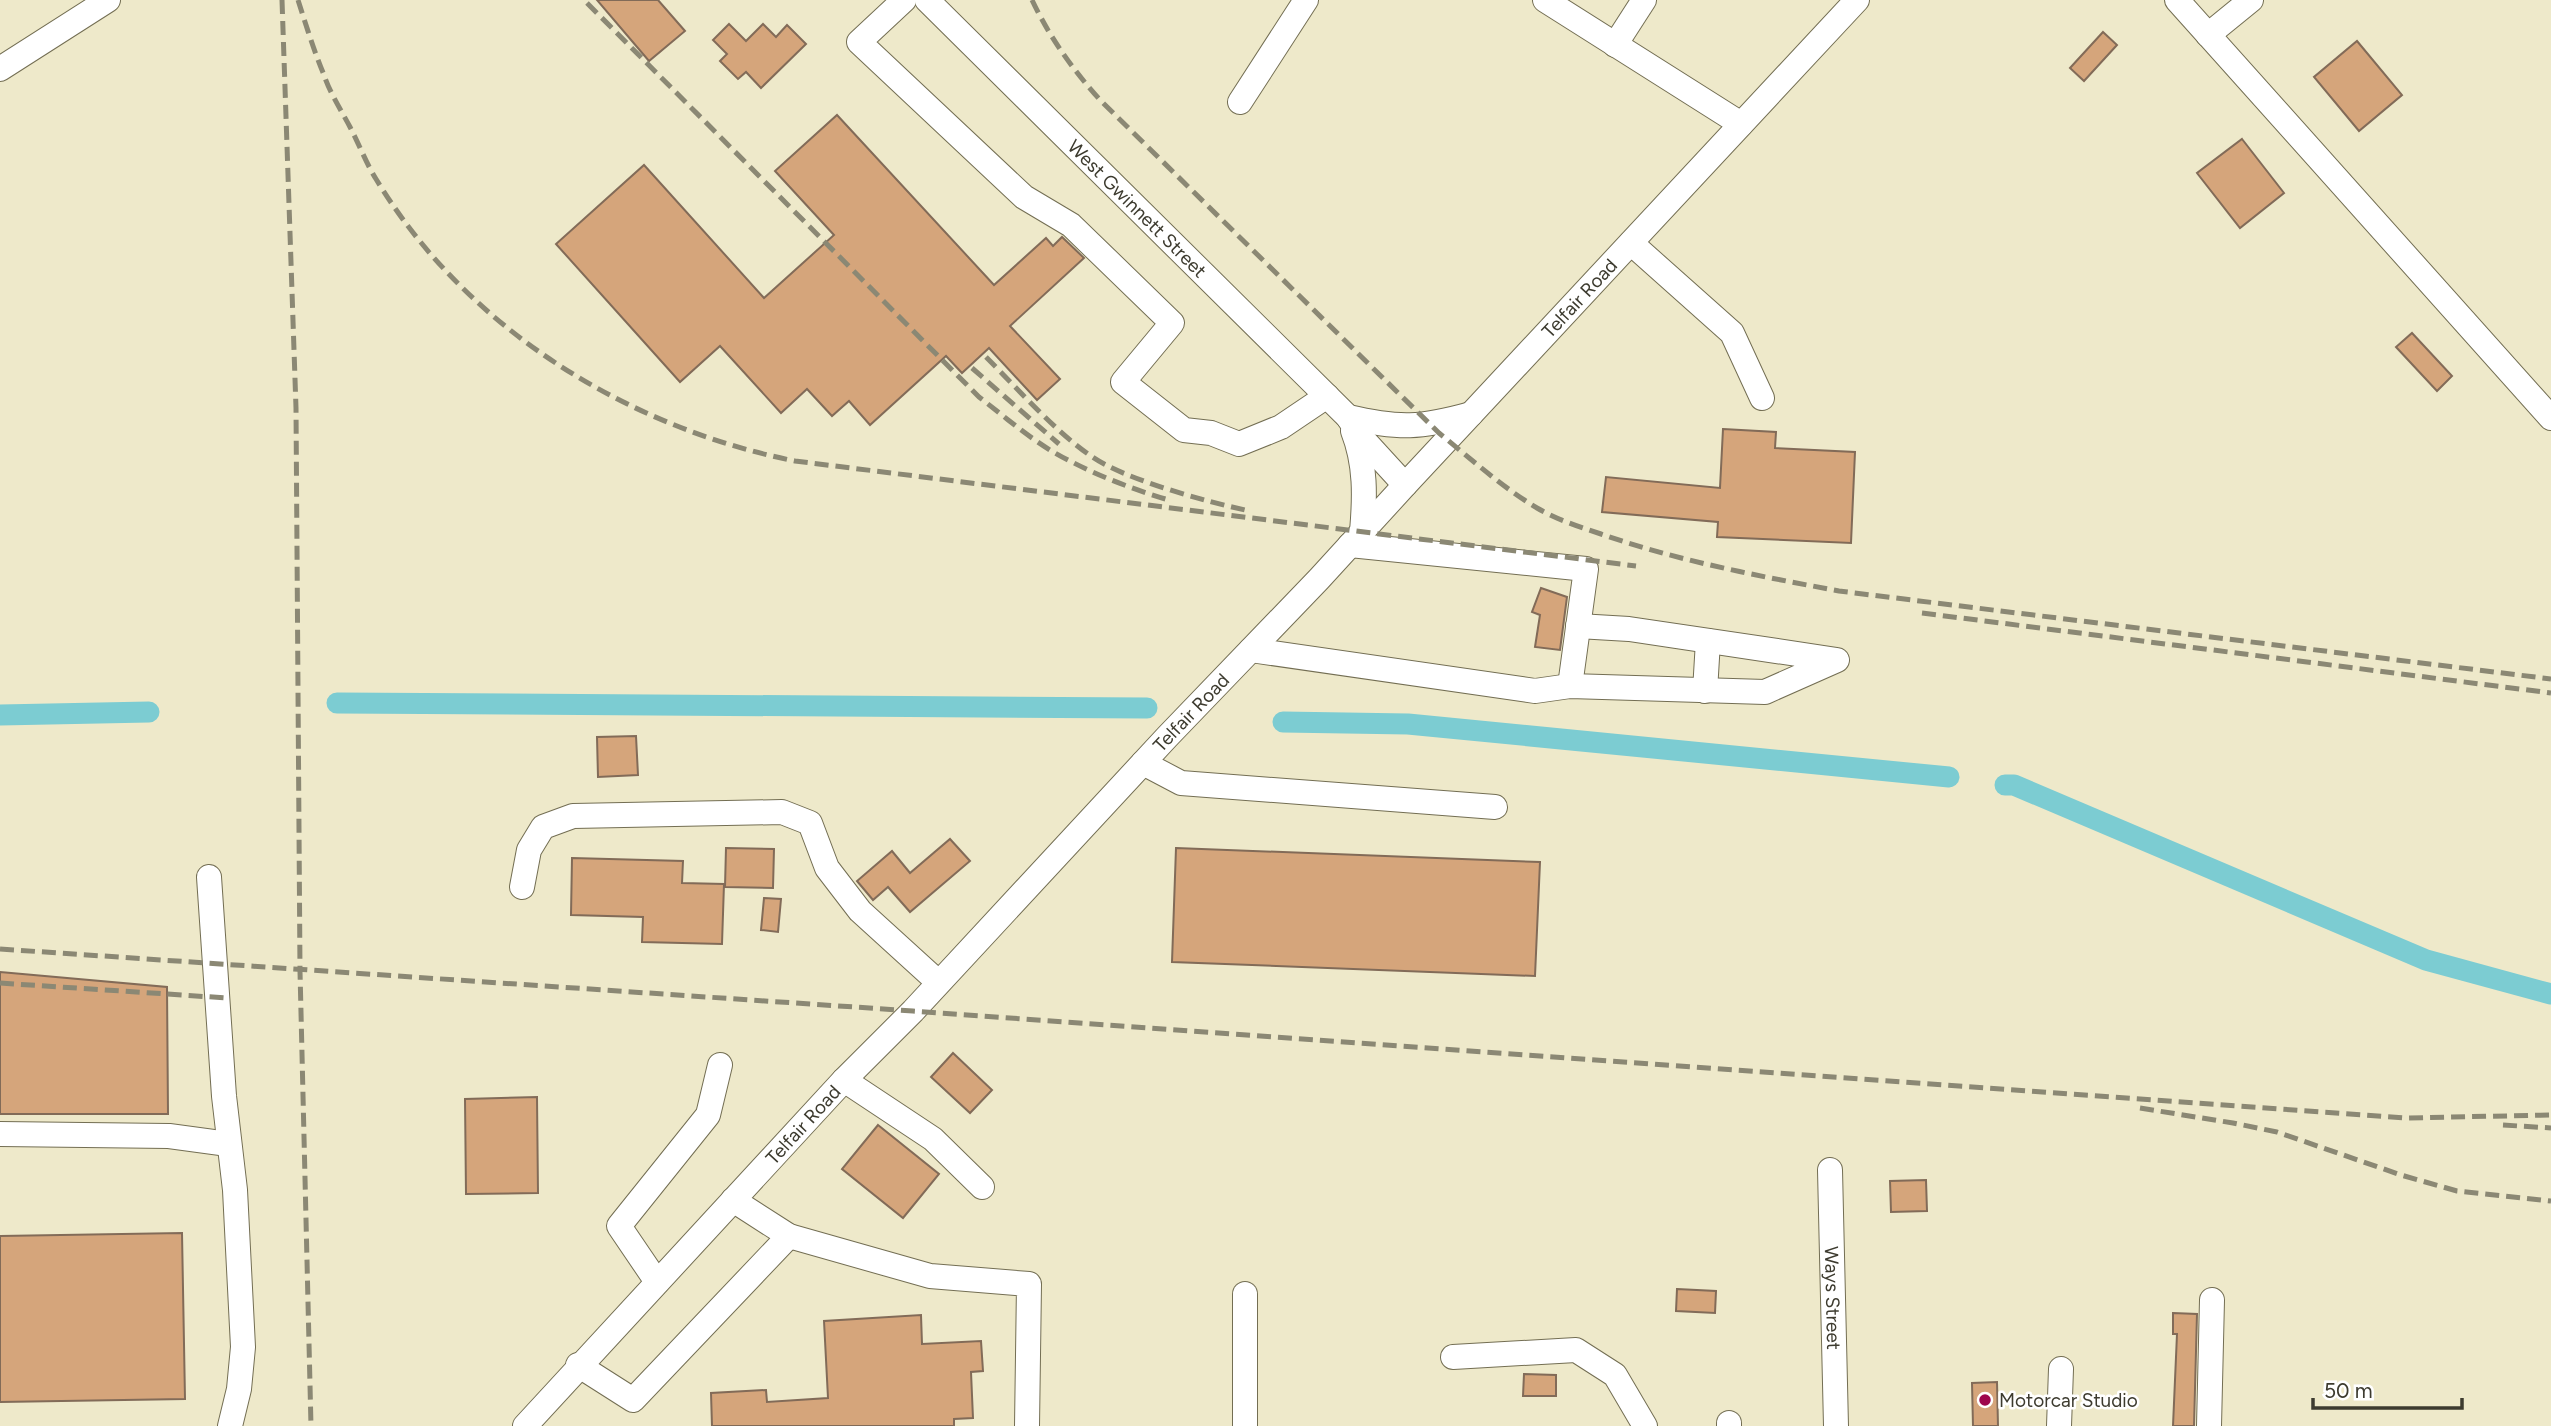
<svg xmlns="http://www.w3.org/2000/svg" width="2551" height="1426" viewBox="0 0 2551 1426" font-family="Figtree,sans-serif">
<rect width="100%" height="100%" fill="#eee9ca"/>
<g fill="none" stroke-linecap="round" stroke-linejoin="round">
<g stroke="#7cccd2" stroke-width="21">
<polyline points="337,703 1147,708"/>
<polyline points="0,715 149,712"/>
<polyline points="1283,722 1408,724 1949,777"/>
<polyline points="2005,785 2014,785 2426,960 2551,994"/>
</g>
</g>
<g fill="#d5a57b" stroke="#826b58" stroke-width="2">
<polygon points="597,0 658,0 685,31 649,61"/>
<polygon points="729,24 746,41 763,24 776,37 787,25 806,44 761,88 746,72 738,79 720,61 727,54 713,40"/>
<polygon points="2103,32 2117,45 2084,81 2070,68"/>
<polygon points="2357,41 2402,95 2359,131 2314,77"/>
<polygon points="837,115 994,285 1046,238 1053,246 1062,237 1084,258 1010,326 1060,379 1037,400 989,348 962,373 946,356 870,425 849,401 832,416 807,389 781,413 720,346 680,382 556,244 644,165 764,298 834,235 775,171"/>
<polygon points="2242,139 2284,193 2240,228 2197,173"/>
<polygon points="2412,333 2452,376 2437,391 2396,347"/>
<polygon points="1723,429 1776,432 1775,448 1855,452 1851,543 1717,537 1718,522 1602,512 1606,477 1720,488"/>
<polygon points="1541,588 1567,597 1560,650 1535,647 1540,615 1532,612"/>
<polygon points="636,736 638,775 598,777 597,737"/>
<polygon points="950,839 970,861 910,912 888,887 873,900 857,881 892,851 910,873"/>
<polygon points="726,848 774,849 773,888 725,887"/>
<polygon points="1176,848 1540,862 1535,976 1172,962"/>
<polygon points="572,858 683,861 682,883 724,884 722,944 642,942 643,917 571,915"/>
<polygon points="764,898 781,899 778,932 761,930"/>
<polygon points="0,972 167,987 168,1114 0,1114"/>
<polygon points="953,1053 992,1090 970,1113 931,1077"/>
<polygon points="537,1097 538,1193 466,1194 465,1099"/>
<polygon points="878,1125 939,1174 903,1218 842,1169"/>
<polygon points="1926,1180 1927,1211 1891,1212 1890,1181"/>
<polygon points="182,1233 185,1399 0,1402 0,1236"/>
<polygon points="1677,1289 1716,1291 1715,1313 1676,1311"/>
<polygon points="2173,1313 2197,1314 2194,1426 2173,1426 2177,1334 2173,1334"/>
<polygon points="921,1315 922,1344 981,1341 983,1371 971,1372 973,1418 954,1419 954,1426 712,1426 711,1393 766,1390 767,1402 828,1398 824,1321"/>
<polygon points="1524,1374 1556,1375 1556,1396 1523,1396"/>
<polygon points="1997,1382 1998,1426 1973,1426 1972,1383"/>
</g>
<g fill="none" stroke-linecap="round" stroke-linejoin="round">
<g stroke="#736e53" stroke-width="26">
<g id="minor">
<polyline points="904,0 859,42 1024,197 1071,225 1172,323 1123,382 1184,430 1211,433 1239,444 1281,427 1327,396"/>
<path id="s1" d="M927,0L1348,417L1362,438L1405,485"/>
<polyline points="1545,0 1741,124"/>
<polyline points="2177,0 2551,418"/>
<polyline points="2208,35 2251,0"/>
<polyline points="1615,45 1644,0"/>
<polyline points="0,69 108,0"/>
<polyline points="1240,102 1306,0"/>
<polyline points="1631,243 1732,333 1762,398"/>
<path d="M1348,417C1399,429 1421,428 1471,414"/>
<path d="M1353,431C1366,464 1365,497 1362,532"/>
<polyline points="1350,545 1586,569 1570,686"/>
<polyline points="1251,650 1535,691 1570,686 1765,692 1837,660 1629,629 1578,626"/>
<polyline points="1705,691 1708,641"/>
<polyline points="1143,763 1181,783 1495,807"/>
<polyline points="209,877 224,1096 235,1190 243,1347 239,1389 230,1426"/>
<polyline points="522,887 529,850 543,827 573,816 782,812 810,823 827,868 860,911 938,982"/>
<polyline points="844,1080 933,1139 982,1187"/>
<polyline points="0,1134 169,1136 228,1144"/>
<path id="s2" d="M1830,1170L1836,1426"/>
<polyline points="733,1200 789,1236 930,1276 1029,1284 1027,1426"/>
<polyline points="657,1282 619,1226 708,1115 720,1065"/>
<polyline points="1245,1294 1245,1426"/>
<polyline points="1453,1357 1576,1350 1615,1375 1645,1426"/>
<polyline points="578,1365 633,1400 789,1236"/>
<polyline points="1729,1423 1729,1426"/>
<path id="s3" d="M525,1426L844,1080L913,1011L1167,737L1319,579L1405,485L1857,0"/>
<polyline points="2059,1426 2061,1369"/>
<polyline points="2209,1426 2212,1300"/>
</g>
</g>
<use href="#minor" stroke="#fff" stroke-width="24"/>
<g stroke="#8b8874" stroke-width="5" stroke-dasharray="14 7" stroke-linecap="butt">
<polyline points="282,0 296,408 300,971 311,1426"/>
<path d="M298,0C306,25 314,51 324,75C330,93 341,110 350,127C359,144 366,163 376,179C466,328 626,427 795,461L1636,566"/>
<path d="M1032,0C1050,38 1073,70 1101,101L1439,433C1471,459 1502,487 1537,508C1556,519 1579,527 1601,534C1678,561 1759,576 1839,591L2551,679"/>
<path d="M587,3L979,397C1009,420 1038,446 1072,462C1103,478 1138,491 1172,501"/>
<path d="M986,357C1018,389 1068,446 1106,465C1143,484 1205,501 1245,510"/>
<polyline points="972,368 1059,444"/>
<polyline points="1922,613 2551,693"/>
<polyline points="0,949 913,1011 2405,1118 2551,1115"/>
<polyline points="0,983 227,998"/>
<polyline points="2140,1108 2233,1123 2277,1132 2401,1175 2457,1191 2551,1201"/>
<polyline points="2503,1125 2551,1128"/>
</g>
</g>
<circle fill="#9e064d" stroke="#fff" stroke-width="2.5" cx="1985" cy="1400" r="7"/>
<g text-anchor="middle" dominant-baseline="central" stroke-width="5" stroke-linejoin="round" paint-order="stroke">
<g font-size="19" fill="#3d3b2f" stroke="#fff">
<text stroke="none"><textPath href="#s1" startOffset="296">West Gwinnett Street</textPath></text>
<text stroke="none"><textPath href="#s3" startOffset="1544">Telfair Road</textPath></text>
<text stroke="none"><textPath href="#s3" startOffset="976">Telfair Road</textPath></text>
<text stroke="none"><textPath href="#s3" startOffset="410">Telfair Road</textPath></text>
<text stroke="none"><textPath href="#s2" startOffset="128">Ways Street</textPath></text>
</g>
<g font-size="19" fill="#3d3b2f" stroke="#fff" text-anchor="start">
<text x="1999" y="1400">Motorcar Studio</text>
</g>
</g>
<path d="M2313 1398v10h149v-10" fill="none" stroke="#3d3b2f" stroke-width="3.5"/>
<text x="2324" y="1398" font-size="21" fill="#3d3b2f" stroke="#ffffff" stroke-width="5" paint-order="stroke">50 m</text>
</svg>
